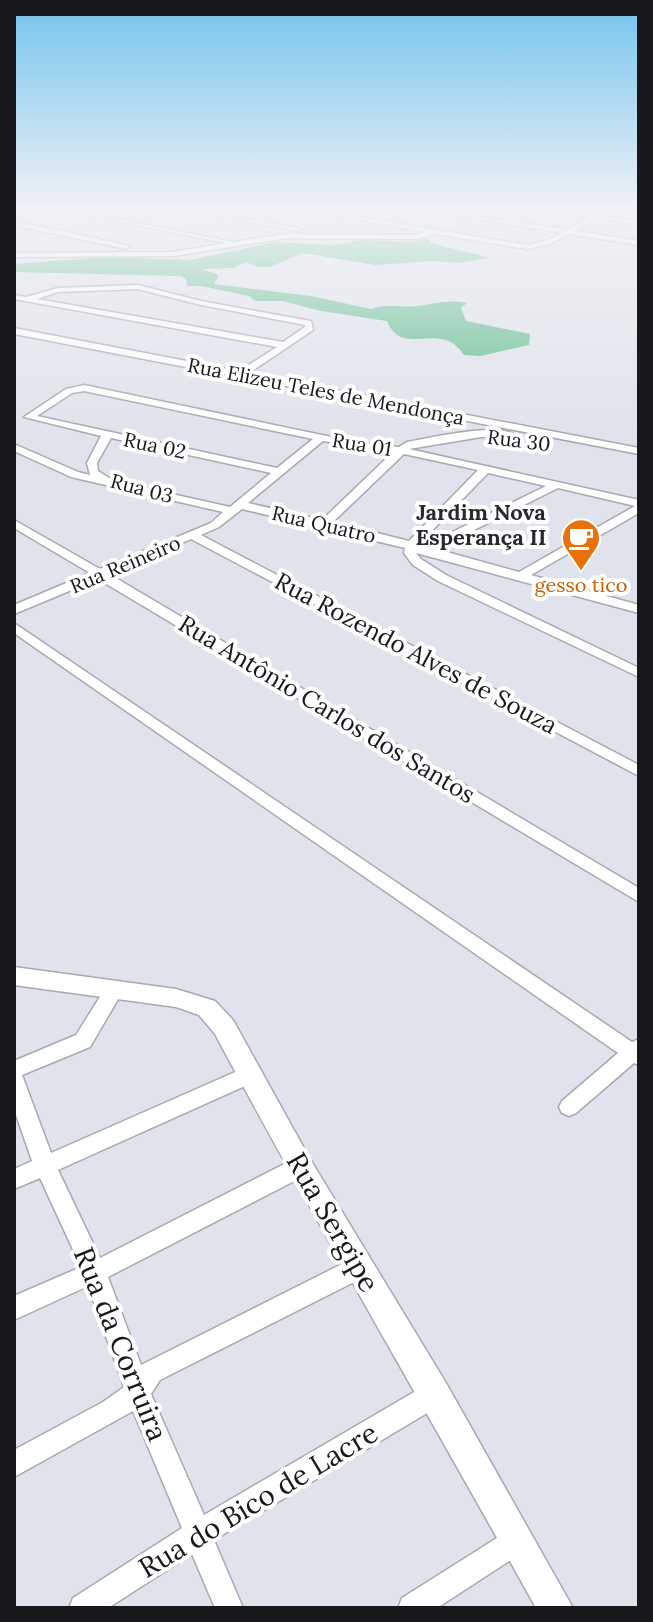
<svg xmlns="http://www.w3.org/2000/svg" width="653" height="1622" viewBox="0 0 653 1622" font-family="Lora,serif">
<rect width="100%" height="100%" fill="#e0e3eb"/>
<path fill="#61bc8e" d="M428,238L431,243L490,258L459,263L433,261L375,265L303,253L270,267H258L246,262L233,268L202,269L219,275L214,284L311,296L371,309C386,303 401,308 416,306C435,304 447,299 467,303L461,308L466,321L530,334L529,345L480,356L464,355C440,318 403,360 387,321L321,311L282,301H255L249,296L202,286H187L186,279L181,276L14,272V264L105,257L190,260L275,242L332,245L361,240L413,242Z"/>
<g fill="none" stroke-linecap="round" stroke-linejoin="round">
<g stroke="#a7a9b1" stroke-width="3">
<g id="minor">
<polygon points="52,208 63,208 233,242 287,234 414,235 426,232 293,208 306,208 527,245 545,241 562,233 413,208 426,208 568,230 587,217 536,208 592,214 601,208 608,208 599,215 639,221 639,225 594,218 576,231 639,241 639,245 570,234 550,244 527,249 436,234 414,239 287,238 173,256 14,257 14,253 173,252 226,243"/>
<polygon points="175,208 187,208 302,229 298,231"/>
<polygon points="14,221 126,245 130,247 126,249 14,225"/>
<path d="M138,285L201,301L311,321L313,330L249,373L639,448V454L14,334V328L239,371L277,347L14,299V295L26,297L58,288ZM138,289L201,305L305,325V327L283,342L37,299L58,292Z"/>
<path d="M84,385L360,443L399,447L407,442C431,438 494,423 513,434L512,436L481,437L409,449L639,500V513L531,575L639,605V613L416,553L421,559L446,575L639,668V677L438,581L413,565L404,553L405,548L242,509L219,527L201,535L639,765V776L191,539L109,574L639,888V902L98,579L14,614V605L90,573L14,528V520L100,569L211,523L223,512L71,477L14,451V444L78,472L90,475L87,463L101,436L24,417L66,389ZM84,391L313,439L277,468L37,416L72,393ZM111,438L271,473L230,507L114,481L98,471L97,463ZM323,441L393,452L322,520L248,503ZM404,454L478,470L409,541L333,522ZM488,473L546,486L424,546L419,544ZM558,488L635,506L519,572L436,549Z"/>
<polygon points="14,623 632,1042 639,1039 639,1065 634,1063 576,1113 569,1116 562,1113 559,1107 562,1101 618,1053 14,633"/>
<polygon points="115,982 122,984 124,989 90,1047 22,1075 51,1153 242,1069 249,1067 256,1069 259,1075 256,1081 58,1170 100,1258 292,1160 300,1158 308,1160 311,1167 308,1174 108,1277 141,1365 352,1259 360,1256 368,1259 372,1267 368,1275 160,1380 151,1394 204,1515 426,1385 435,1381 444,1385 448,1394 444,1403 214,1540 243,1608 215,1608 192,1554 108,1608 69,1608 73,1598 182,1528 133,1411 14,1477 14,1450 103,1402 124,1387 88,1286 14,1320 14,1296 81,1267 40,1178 14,1189 14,1169 32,1161 14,1109 14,1061 76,1035 108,984"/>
<polygon points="516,1526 526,1530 530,1540 526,1550 437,1608 398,1608 402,1598"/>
</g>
</g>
<g stroke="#a7a9b1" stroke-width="3">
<path id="tertiary" d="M14,967L176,989L215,1001L233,1020L310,1159L446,1383L573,1608H536C430,1416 318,1227 215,1034L199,1015L176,1007L14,985Z"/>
</g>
<use href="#minor" fill="#fff" fill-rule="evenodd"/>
<use href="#tertiary" fill="#fff" fill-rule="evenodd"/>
</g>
<linearGradient id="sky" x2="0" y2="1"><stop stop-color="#73c4ec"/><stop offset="0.48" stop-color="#f1f2f6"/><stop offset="1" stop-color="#f1f2f6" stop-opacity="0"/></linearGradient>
<rect width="653" height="435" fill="url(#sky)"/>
<defs>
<g id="cafe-pin" transform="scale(2)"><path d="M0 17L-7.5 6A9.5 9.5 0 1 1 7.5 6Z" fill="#e8710a" stroke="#fff"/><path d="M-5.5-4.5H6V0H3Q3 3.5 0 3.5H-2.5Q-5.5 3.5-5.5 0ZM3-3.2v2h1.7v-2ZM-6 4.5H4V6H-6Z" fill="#fff"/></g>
</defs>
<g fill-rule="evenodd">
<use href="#cafe-pin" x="581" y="538"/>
</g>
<g text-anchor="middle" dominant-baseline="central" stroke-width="8" stroke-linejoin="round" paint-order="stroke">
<g font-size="20" fill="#17181b" stroke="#fff">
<text transform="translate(326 391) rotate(11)">Rua Elizeu Teles de Mendonça</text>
<text transform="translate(519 440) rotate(7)">Rua 30</text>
<text transform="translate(362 444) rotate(9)">Rua 01</text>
<text transform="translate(155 445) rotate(12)">Rua 02</text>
<text transform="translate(142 488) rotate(15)">Rua 03</text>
<text transform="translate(324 524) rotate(13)">Rua Quatro</text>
<text transform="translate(125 564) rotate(-23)">Rua Reineiro</text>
</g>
<g font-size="20" fill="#c56008" stroke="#fff">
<text x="581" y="584">gesso tico</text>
</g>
<g font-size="22" font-weight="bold" fill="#27292f" stroke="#fff">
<text x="481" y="512">Jardim Nova<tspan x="481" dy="25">Esperança II</tspan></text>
</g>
<g font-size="24" fill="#17181b" stroke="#fff">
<text transform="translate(416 653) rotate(28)">Rua Rozendo Alves de Souza</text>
<text transform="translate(327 709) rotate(31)">Rua Antônio Carlos dos Santos</text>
</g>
<g font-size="28" fill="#17181b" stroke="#fff">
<text transform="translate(333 1222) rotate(60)">Rua Sergipe</text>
<text transform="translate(121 1344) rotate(68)">Rua da Corruira</text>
<text transform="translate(258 1500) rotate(-31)">Rua do Bico de Lacre</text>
</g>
</g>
<rect width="653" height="1622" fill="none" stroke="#17181b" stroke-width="32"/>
</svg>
